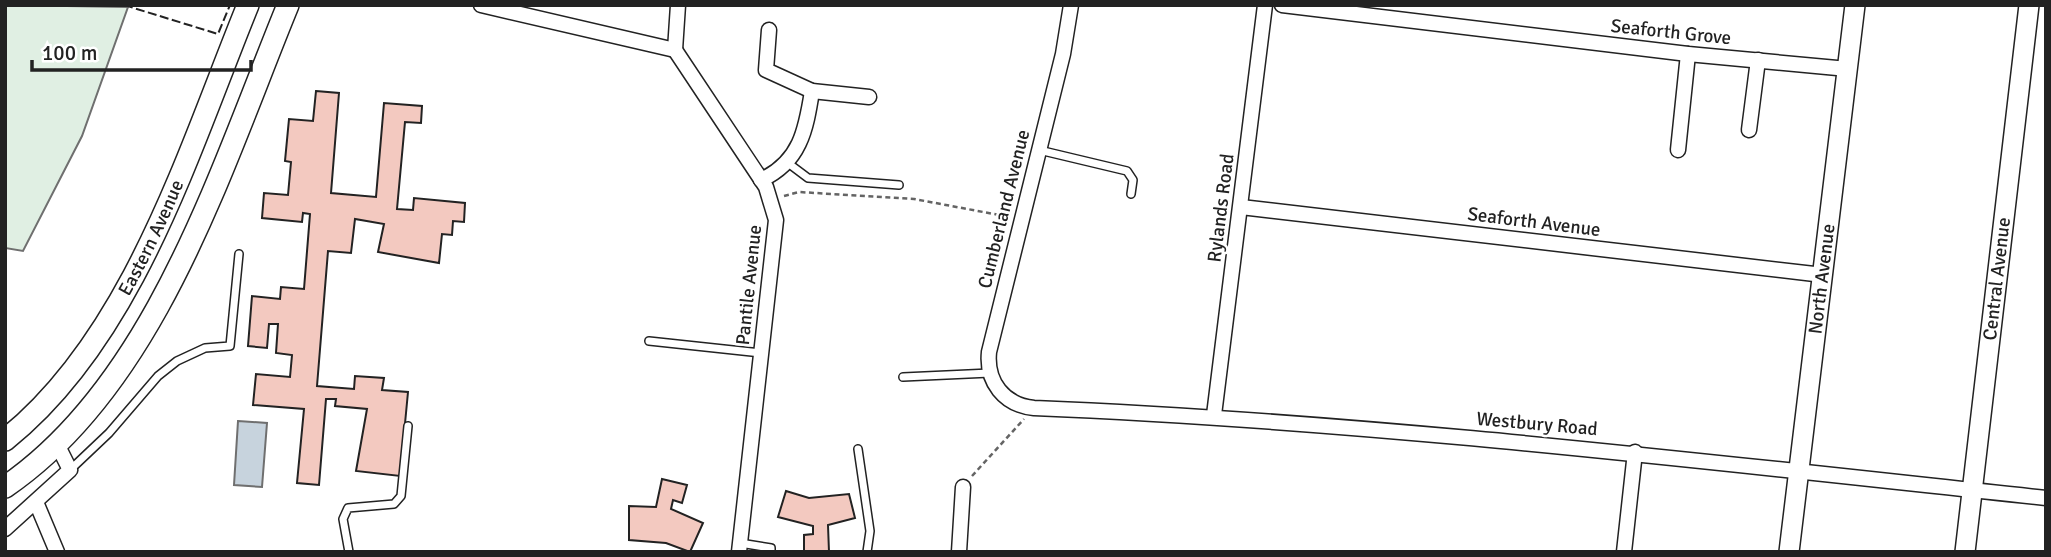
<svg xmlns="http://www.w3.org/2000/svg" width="2051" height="557" viewBox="0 0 2051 557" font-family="Signika,sans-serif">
<rect width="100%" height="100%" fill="#fff"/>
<polygon fill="#e0efe3" stroke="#6f6f6f" stroke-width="2" points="5,5 128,7 82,136 23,251 5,248"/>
<polygon fill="#c7d3dd" stroke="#6f6f6f" stroke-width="2" points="238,421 267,423 262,487 234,485"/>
<g fill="#f3c9c0" stroke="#222" stroke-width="2">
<polygon points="316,91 339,93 331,193 376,197 384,103 422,106 421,123 405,122 397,209 413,210 414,198 465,203 464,222 453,221 452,235 442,234 439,263 378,252 384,224 355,219 351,253 328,251 317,386 354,389 355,376 384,378 382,390 408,392 400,476 356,471 367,409 335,406 336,399 326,399 319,485 297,483 304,409 253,405 256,374 290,377 292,355 276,353 278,324 269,324 267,348 248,346 252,296 280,299 281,287 304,289 310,214 303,213 302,222 262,218 264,193 288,195 291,162 285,161 289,119 313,121"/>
<polygon points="662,479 687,485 682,503 673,500 671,509 703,523 690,552 666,543 629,540 629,506 656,507"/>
<polygon points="786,491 809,498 849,494 855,518 828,525 829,552 804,552 804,535 813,534 813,526 778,517"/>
</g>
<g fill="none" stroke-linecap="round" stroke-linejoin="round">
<g stroke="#222" stroke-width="10">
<g id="lane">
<polyline points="1039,150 1127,171 1133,180 1131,194"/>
<polyline points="788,163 808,178 899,185"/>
<polyline points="649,341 761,353"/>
<polyline points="903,377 990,373"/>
<polyline points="858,449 870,531 867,552"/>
<polyline points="71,469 109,433 158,376 177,361 205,348 230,346 239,254"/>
<polyline points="740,543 771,548 771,552"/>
<polyline points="349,552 343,519 348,508 394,504 401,496 408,426"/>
</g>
</g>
<g stroke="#222" stroke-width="17">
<g id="street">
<polyline points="481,5 675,50"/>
<path d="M1071,5L1063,54L989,352C986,382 1004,405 1034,408C1373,422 1709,462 2046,498"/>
<polyline points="1282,5 1688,54 1848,69"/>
<polyline points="769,30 766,70 812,91 869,97"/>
<polyline points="675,50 766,187 776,220 739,552"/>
<polyline points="675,50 678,5"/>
<polyline points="1749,130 1758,60"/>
<polyline points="1678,150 1688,54"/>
<path d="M761,180C800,162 806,130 812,91"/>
<polyline points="1241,207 1823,275"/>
<polyline points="1214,415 1265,5"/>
<polyline points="36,502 57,552"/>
<polyline points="5,529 70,470 57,444"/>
<polyline points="959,552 963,487"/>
<polyline points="1624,552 1635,452"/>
</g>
</g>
<g stroke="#222" stroke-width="22">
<g id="secondary">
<path id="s1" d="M1789,552L1855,5"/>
<path id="s2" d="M1965,552L2029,5"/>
</g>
</g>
<g stroke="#222" stroke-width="24">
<g id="primary">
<path id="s3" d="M5,440C133,338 188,152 248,5"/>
<path d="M5,487C156,384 221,168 288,5"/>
</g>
</g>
<g stroke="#646464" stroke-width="2.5" stroke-dasharray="5 3.5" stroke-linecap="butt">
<polyline points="784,196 799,192 914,199 1010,217"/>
<polyline points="972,476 1024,419"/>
</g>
<use href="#lane" stroke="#fff" stroke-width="7"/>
<use href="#street" stroke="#fff" stroke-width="14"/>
<use href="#secondary" stroke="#fff" stroke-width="19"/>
<use href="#primary" stroke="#fff" stroke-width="21"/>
<polyline stroke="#222" stroke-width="2" stroke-dasharray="9 3.5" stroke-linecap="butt" points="124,5 218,34 230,5"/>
</g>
<g text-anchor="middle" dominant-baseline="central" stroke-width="5" stroke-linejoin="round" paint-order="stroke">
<g font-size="19" fill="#222" stroke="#fff">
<text transform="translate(1671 32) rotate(6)">Seaforth Grove</text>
<text transform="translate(1221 208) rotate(-83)">Rylands Road</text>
<text transform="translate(1004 209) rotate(-76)">Cumberland Avenue</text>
<text transform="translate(1534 222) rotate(7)">Seaforth Avenue</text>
<text stroke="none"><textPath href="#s3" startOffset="252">Eastern Avenue</textPath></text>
<text stroke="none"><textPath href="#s1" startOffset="275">North Avenue</textPath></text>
<text stroke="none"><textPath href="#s2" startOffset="275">Central Avenue</textPath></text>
<text transform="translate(749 285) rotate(-84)">Pantile Avenue</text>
<text transform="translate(1537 424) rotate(5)">Westbury Road</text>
</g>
</g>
<rect width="2051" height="557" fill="none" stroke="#222222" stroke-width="14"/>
<path d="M32 60v10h219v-10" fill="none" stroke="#222222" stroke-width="3.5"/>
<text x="42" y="60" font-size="21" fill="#222222" stroke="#ffffff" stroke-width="5" paint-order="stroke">100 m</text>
</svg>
